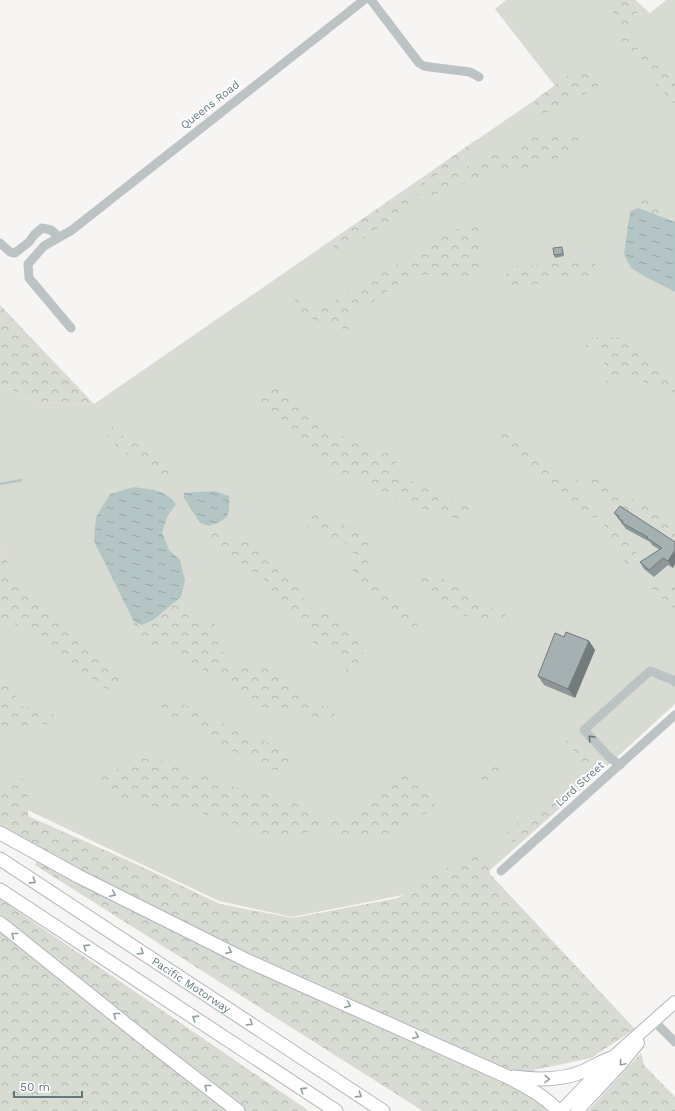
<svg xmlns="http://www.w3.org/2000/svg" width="675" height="1111" viewBox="0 0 675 1111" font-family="'Work Sans',sans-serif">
<defs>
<pattern id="forest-crowns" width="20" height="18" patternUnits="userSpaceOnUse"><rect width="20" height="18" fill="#d7dbd2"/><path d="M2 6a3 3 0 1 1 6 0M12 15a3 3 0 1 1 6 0" fill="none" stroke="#b2b6b0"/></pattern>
<pattern id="water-ripples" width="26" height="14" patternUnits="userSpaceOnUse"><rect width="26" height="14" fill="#b4c5c6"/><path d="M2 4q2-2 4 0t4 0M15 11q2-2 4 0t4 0" fill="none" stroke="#96a5a6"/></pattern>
</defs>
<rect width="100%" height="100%" fill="#f6f5f3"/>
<polygon fill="#d7dbd2" points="506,0 635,0 650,13 666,0 675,0 675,704 605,768 487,873 398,896 292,917 219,901 0,797 0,578 8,559 0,547 0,384 36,402 94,404 555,86 495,9"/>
<g fill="url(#forest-crowns)">
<path d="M613,0H635L642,6L634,17L632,34L633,40L638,43L639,47L637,50L633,51L625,48C617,31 611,19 613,0Z"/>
<polygon points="648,54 656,58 675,78 675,105 657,86 640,67 638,60 639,55"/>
<polygon points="590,67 597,72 600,82 597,88 550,112 542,113 534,105 536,99 579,68"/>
<polygon points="559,134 577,136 580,140 578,147 563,152 554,163 485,175 429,197 344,250 336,249 331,244 333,240 476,140 479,140 479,144 473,150 411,193 411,195 412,196 417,194 483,157 510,151 518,143 540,135"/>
<polygon points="634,194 639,196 640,199 660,206 668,212 668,216 664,218 638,208 631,211 629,218 629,210 627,207 629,198"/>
<path d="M481,220L486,228L481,241L480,255L484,260V267L476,274L459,282C446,277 432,274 419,275C404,276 367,307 353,317L351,320L356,329L353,331L330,326L313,319L301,318L294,313L292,309V303L297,298L310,302L319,310L469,222Z"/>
<polygon points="589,262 597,265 598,270 592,277 513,287 507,283 506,276 508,269 513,266"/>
<polygon points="0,305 94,404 36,402 0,384"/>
<path d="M599,337H623L645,350L660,375L675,388V404L657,387L635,379L608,383C598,374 605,372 604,362C603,358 601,353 600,349L587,347L583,342L586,338Z"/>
<polygon points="273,388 289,395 329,427 374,454 390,453 396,459 396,471 409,480 440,488 445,497 468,507 471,512 470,518 462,521 403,503 396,498 342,473 289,437 282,429 279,420 264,410 258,401 264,391"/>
<path d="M106,420H109L117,432L168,464L171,469L169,475L166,479H159L110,441C106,435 103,430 104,422Z"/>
<path d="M501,432H507L512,434L599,511V515L595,518L588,516L563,493L502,443C498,438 499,436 501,432Z"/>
<polygon points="575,471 599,480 675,524 675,546 574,479 571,476 571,473"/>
<polygon points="310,511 318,511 360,534 368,543 367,552 369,578 412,617 418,626 417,631 411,634 406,630 386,607 359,580 353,572 353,565 354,556 352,546 307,527 305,519"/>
<path d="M608,523H611L635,549L638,556L637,559L631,565H628L625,562L602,534C600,528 603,525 608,523Z"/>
<polygon points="218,528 229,538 250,543 265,560 294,578 307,605 317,612 333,614 356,636 362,645 363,658 357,675 349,674 345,668 342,658 312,642 306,629 279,602 267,582 212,545 208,531"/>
<polygon points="0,547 8,559 5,574 121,678 121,684 116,688 109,691 24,629 0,617"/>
<polygon points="421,569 429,570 485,604 502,613 509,618 511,621 511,625 498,624 465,616 437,598 420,589 415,583 416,575"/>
<path d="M675,579V610L650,587C659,580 666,586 675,579Z"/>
<polygon points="181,597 194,617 211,620 219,629 221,638 220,648 233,666 249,669 265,665 277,670 284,685 304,699 331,708 335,711 335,717 333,720 276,711 260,706 250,696 177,655 159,647 143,645 135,636 134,622 142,625 169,607"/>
<polygon points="0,676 6,679 22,706 50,710 55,716 53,723 22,726 0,725"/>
<polygon points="163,698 205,712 211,720 221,722 238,731 269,743 289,760 293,765 288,770 273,770 219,745 188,722 166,716 157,711 157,702"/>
<polygon points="560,727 576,746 593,765 594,768 591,770 589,770 558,731 558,728"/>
<polygon points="133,759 158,759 230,786 274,793 326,819 345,823 360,815 376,793 404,767 415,772 434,795 435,806 425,814 410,815 396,831 378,837 361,834 347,838 337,831 321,829 280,839 194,811 150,806 110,797 101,792 97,783 102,776 110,773"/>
<path d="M490,762L498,763L501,770C498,781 497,784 485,786L479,779L478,772L482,767Z"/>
<polygon points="27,778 28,816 134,863 220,904 293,918 398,898 439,872 477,855 483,856 489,860 490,874 635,1029 591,1058 534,1070 546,1111 423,1111 35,865 43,849 0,825 0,781"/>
<path d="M552,799L557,800L558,806C547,817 522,842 507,843C506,842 505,839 505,837C507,827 526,817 534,812C540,807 545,802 552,799Z"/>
<polygon points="0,899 309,1111 0,1111"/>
<polygon points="641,1053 644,1065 675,1097 675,1111 588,1111"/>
</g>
<g fill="url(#water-ripples)">
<polygon points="638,208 675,222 675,292 644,276 631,268 624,254 629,218 631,211"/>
<path d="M134,487C152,490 164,489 176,504L167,517L162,532L169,550L180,560L185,581L181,597L153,620L142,625L134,622L94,541L96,517L110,494Z"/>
<path d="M214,491L229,496C230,516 229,519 209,526L200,523L184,498V493Z"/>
</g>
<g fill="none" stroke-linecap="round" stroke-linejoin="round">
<polyline stroke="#b4c5c6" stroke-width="2.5" points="0,484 21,480"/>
<g stroke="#b0b7b9" stroke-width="14">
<g id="major">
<polyline points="561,1111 612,1058 675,1002"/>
<polyline points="577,1111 620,1065 638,1043"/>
</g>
</g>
<g stroke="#b0b6b8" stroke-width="15">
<g id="highway">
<path d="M0,833L78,876L248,961L508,1077C525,1086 545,1096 558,1111"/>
<path id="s1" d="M0,859L383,1111"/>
<polyline points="0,890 336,1111"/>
<polyline points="0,923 146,1040 238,1111"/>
<path d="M514,1077C537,1080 562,1081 584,1071C593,1067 602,1061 612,1058"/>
</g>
</g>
<g stroke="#bcc3c5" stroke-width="9">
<polyline points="371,0 419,63 424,66 430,67 470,72 479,77"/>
<polyline points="0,243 10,252 15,253 29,242 34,235 42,228 51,230 59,237"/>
<polyline points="71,328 29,278 28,264 44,246 72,230 364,0"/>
<polyline points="620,765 610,758 584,730 650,671 673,680 675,682"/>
<polyline points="501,871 675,715"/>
<polyline points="654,1021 675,1042"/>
</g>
<use href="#major" stroke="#fff" stroke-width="12"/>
<use href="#highway" stroke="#fff" stroke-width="13"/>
</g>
<g fill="#8d9799">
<polygon points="563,250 564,256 555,258 554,255"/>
<polygon points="614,513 675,542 673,568 668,565 654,577 644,569 640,562 660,550 652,545 650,542 626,529"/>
<polygon points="564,637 589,641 595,650 575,698 544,685 538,676"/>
</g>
<g fill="#737b7d">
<polygon points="675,550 675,564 673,568 668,561"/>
<polygon points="589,641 595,650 575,698 568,689"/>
</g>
<g fill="#a4b0b2" stroke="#737b7d">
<polygon points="562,247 563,254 554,255 553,248"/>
<polygon points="620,506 675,542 675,550 668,561 663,558 649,570 640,562 662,548 647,538 648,537 622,523 623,521 618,518 619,516 614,513"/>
<polygon points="566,632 589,641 568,689 538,676 555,633 564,637"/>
</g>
<defs><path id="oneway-chevron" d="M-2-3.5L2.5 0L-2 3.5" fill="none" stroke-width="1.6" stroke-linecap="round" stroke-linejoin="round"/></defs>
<use stroke="#61787e" href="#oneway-chevron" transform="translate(591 738) rotate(-133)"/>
<g stroke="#90a0a5">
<use href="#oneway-chevron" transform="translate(33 881) rotate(33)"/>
<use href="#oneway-chevron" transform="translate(113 894) rotate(26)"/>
<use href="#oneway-chevron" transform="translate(14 935) rotate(-142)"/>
<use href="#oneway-chevron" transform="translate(86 947) rotate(-147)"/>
<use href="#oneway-chevron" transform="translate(229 951) rotate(26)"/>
<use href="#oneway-chevron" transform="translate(141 952) rotate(33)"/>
<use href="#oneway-chevron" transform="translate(348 1005) rotate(24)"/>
<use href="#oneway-chevron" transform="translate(116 1015) rotate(-142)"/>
<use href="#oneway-chevron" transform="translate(195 1018) rotate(-147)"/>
<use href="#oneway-chevron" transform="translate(250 1023) rotate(33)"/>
<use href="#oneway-chevron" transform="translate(416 1036) rotate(24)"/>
<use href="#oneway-chevron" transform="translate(622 1063) rotate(130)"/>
<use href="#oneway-chevron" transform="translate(547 1079) rotate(1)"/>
<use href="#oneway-chevron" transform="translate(207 1087) rotate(-142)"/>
<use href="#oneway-chevron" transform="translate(303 1090) rotate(-147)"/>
<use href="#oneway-chevron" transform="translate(359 1095) rotate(33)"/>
</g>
<g text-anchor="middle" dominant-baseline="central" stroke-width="4" stroke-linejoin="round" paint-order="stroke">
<g font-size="11" fill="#61787e" stroke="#fff">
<text transform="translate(210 105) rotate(-38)">Queens Road</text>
<text transform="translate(580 784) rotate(-42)">Lord Street</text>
<text stroke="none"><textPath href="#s1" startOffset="229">Pacific Motorway</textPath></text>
</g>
</g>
<path d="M14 1091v6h68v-6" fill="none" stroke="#61787e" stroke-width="2"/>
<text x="20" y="1091" font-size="12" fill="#61787e" stroke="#ffffff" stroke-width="3" paint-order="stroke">50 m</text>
</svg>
